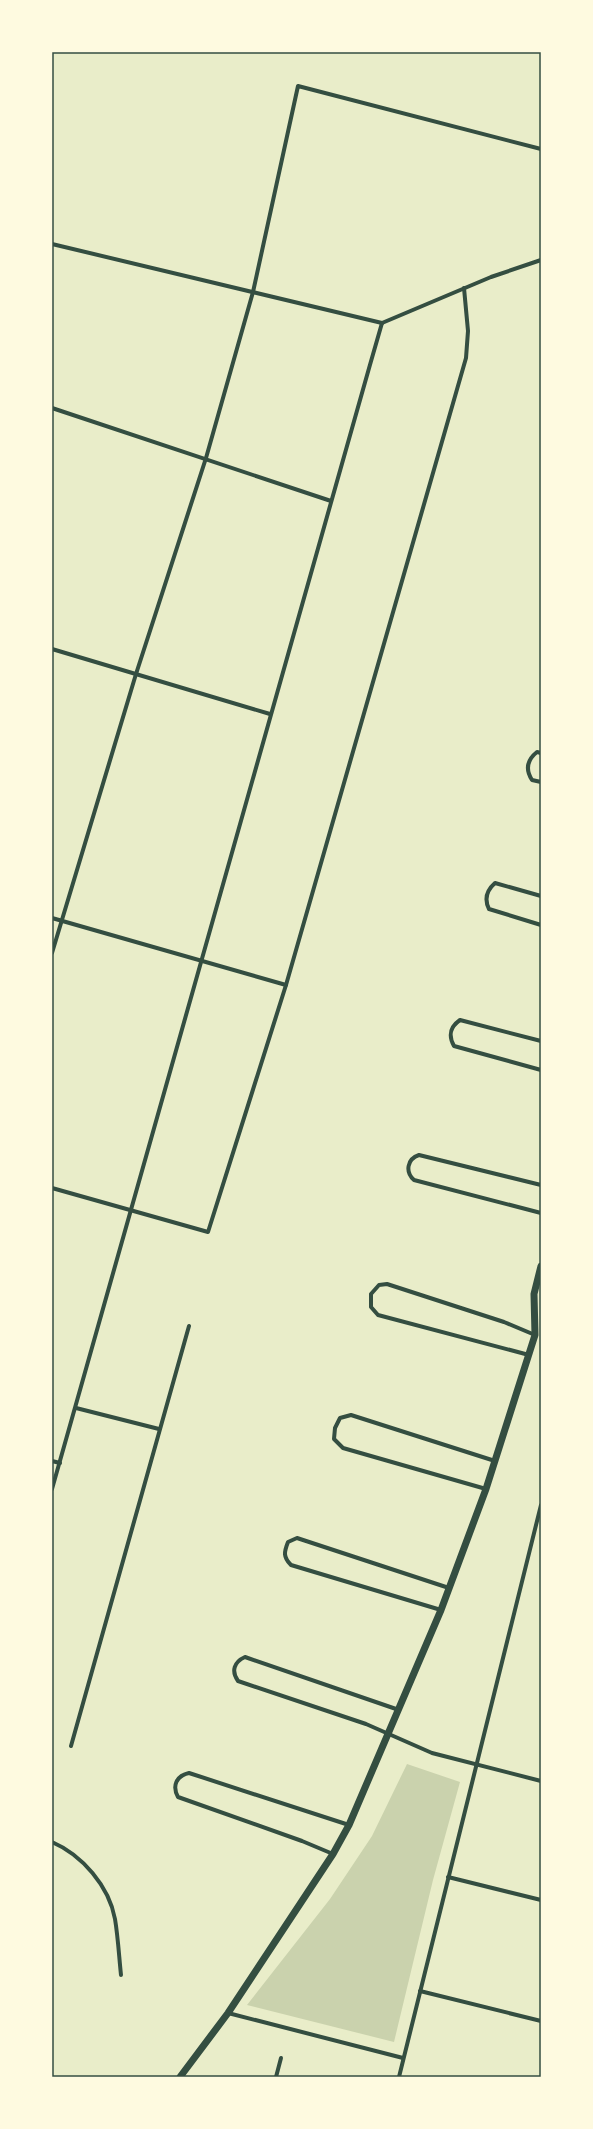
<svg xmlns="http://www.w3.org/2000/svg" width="593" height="2129" viewBox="0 0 593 2129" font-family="Poppins,sans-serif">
<rect width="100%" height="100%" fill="#e9edc9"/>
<polygon fill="#cad2ad" points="407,1764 460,1782 433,1880 394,2042 247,2005 330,1899 372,1836"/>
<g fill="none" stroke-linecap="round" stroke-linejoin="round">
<g stroke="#344e41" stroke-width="4">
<polyline points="52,244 382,323"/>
<polyline points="382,323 491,277 541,260"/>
<polyline points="52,408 331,501"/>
<polyline points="52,649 270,714"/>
<path d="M541,753L537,752C527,760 525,769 532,780L541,782"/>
<path d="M541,896L495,883C486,891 484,899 489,909L541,925"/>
<polyline points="52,918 286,985"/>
<polyline points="52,953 136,674 206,458 253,292 298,86 541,149"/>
<path d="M541,1041L460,1020C450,1027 448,1035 454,1046L541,1070"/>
<path d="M541,1185L419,1155C407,1159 405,1172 414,1180L541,1213"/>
<polyline points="52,1188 208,1232 286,985 466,358 468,331 464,288"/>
<polyline points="529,1355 378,1315 371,1307 371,1294 379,1285 387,1284 504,1322 535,1335"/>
<polyline points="76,1408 159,1429"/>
<polyline points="52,1461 60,1463"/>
<path d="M52,1489C165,1101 270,711 382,323"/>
<polyline points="486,1489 343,1448 334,1439 335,1428 340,1418 351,1415 495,1461"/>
<path d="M441,1610L291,1565C283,1557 284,1552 288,1542L297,1538L449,1588"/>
<path d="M399,1710L245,1657C234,1662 231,1671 238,1681L366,1724L432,1753L541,1781"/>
<polyline points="71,1746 189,1326"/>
<path d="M52,1842C82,1855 109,1886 115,1919C118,1937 119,1956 121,1975"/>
<path d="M333,1854L302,1841L178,1797C172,1786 176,1776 189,1773L349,1825"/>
<polyline points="448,1877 541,1900"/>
<polyline points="420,1991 541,2021"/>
<polyline points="228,2013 403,2058"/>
<polyline points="276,2077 281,2058"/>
<polyline points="399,2077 541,1505"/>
</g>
<polyline stroke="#344e41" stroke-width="7" points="180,2077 228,2013 333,1854 349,1825 441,1610 486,1489 535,1335 534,1294 541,1266"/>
</g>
<rect width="593" height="2129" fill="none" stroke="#fefae0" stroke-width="106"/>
<rect x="53" y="53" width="487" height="2023" fill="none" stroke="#344e41" stroke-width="1.5"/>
</svg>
